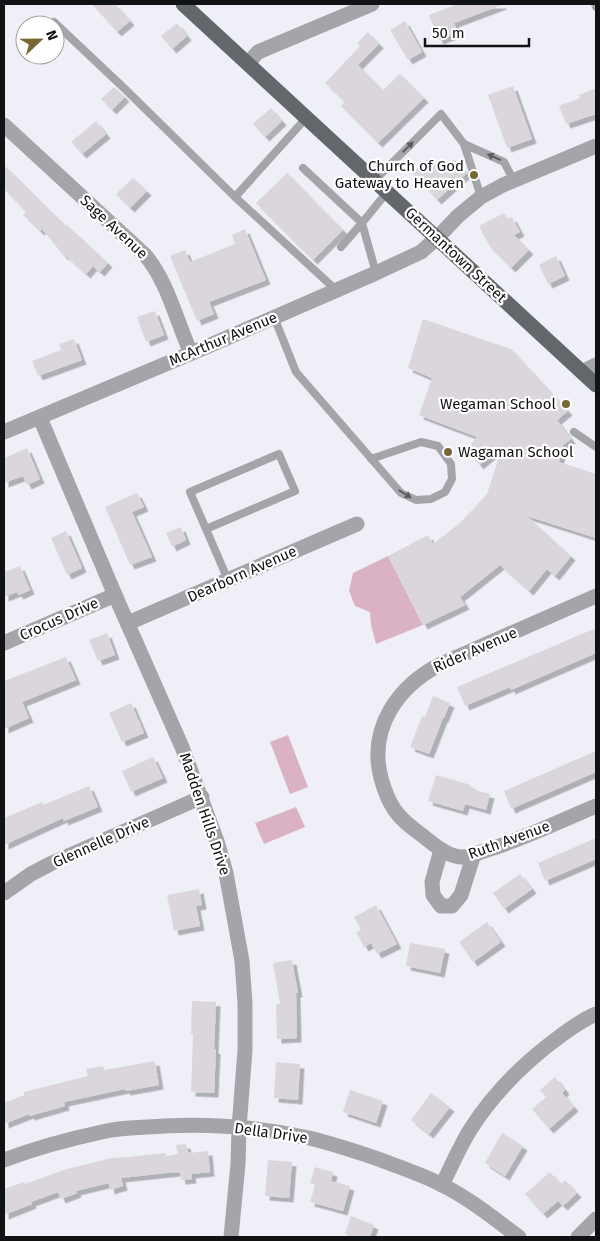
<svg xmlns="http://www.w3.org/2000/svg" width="600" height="1241" viewBox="0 0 600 1241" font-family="'Fira Sans',sans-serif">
<defs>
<filter id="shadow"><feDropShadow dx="4.5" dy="4.5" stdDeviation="0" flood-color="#0004"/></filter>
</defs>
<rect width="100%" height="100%" fill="#eff0f7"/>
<g fill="#dbb2c4">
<polygon points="388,556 423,625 376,644 371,625 370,612 355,606 349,591 353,573"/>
<polygon points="288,735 308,787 290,794 270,742"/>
<polygon points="296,807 305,827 264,844 255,823"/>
</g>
<g fill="#dad6dc" filter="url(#shadow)">
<polygon points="92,4 115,4 130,21 117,32"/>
<polygon points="458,4 502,4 502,5 454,23 458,33 439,40 429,15"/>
<polygon points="405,21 422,52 408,60 390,30"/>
<polygon points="177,23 187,36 172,49 161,36"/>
<polygon points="368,32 379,44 358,65 383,90 400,74 424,98 378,143 341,106 345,102 325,83 360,46 357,43"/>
<polygon points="513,86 532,139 507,148 488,95"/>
<polygon points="114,87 125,97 112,110 101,99"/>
<polygon points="596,88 596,114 566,124 559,106 580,98 579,95"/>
<polygon points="271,108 282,121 265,137 253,124"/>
<polygon points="96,121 106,134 82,154 71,142"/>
<polygon points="429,158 440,171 454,159 467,173 437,200 412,173"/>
<polygon points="4,165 66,226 67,225 108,263 100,272 93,266 86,274 65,255 64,256 42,229 40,231 23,215 26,212 4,189"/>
<polygon points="287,173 343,230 313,260 256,203"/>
<polygon points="133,178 147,191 130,208 116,194"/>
<polygon points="504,213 508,219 512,217 520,232 514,235 529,250 511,268 490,247 479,226"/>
<polygon points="245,229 266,280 209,302 214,314 197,321 170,256 185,250 190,262 235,244 232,235"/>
<polygon points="556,256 565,276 548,284 539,265"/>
<polygon points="155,311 164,335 146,342 137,317"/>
<polygon points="423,319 511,349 568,411 557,420 571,439 563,445 559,462 596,474 596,538 527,516 571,556 555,576 547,569 529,591 500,565 460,597 465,605 423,625 388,556 428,535 433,544 461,522 487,494 503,445 479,465 467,449 477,437 419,415 432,378 408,368"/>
<polygon points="74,339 82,360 38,376 32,361 61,350 59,344"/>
<polygon points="27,448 40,479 27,485 23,476 4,483 4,458"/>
<polygon points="137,493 144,507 132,512 152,557 130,565 105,507"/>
<polygon points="181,527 186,540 172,547 166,533"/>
<polygon points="66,531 82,568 67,575 51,538"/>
<polygon points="20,566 30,590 19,595 17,592 4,597 4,572"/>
<polygon points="596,628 596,653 511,690 510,687 465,706 457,687"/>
<polygon points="107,633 115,655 98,661 89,640"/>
<polygon points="66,657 76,680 22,702 29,718 4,729 4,681"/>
<polygon points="433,696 450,703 444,718 443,718 429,754 410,747 422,716 425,717"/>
<polygon points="131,703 144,733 122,742 109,713"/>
<polygon points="596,751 596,772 511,809 504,791"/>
<polygon points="153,757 163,778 131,792 122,771"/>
<polygon points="436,775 471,785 470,789 490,794 486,810 465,804 463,811 428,801"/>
<polygon points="89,786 98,807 64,821 63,818 4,845 4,818 42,802 43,805"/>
<polygon points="596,838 596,859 545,881 538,863"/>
<polygon points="520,874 532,889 504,909 493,893"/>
<polygon points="199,889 202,905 196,906 200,926 174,931 167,895"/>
<polygon points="376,905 397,944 377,954 371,943 364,947 356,932 361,930 354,917"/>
<polygon points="487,922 501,942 473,962 459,942"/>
<polygon points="410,943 445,949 440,973 406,966"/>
<polygon points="292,960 298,993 296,993 297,1038 277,1039 276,1004 280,1004 273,963"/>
<polygon points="192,1001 216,1002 214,1049 216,1050 214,1093 191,1092 193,1034 191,1034"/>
<polygon points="155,1061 159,1085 126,1091 125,1089 64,1102 65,1106 30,1116 29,1114 4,1124 4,1103 24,1095 24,1092 88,1076 86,1069 103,1066 104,1070"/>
<polygon points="276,1062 300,1064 298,1100 274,1098"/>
<polygon points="555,1077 565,1090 562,1093 574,1107 549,1129 532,1109 546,1097 540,1090"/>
<polygon points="350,1090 383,1101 376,1123 343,1112"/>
<polygon points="431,1093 450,1107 429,1134 411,1120"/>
<polygon points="502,1133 523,1146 505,1176 485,1163"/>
<polygon points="186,1144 188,1153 208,1151 210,1172 191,1174 192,1179 181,1180 180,1173 176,1172 121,1178 123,1186 110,1190 109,1183 76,1191 77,1193 61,1199 58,1192 31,1202 32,1204 4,1215 4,1189 24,1182 25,1184 67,1169 116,1157 117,1158 165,1153 166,1156 178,1154 176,1145"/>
<polygon points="268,1160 292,1162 289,1198 265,1196"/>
<polygon points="315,1167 333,1172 331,1181 350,1186 343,1211 310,1202 315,1185 310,1183"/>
<polygon points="550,1172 561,1184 565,1180 577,1193 563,1206 558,1201 543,1214 525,1194"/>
<polygon points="351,1216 374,1225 370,1237 352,1237 345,1234"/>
</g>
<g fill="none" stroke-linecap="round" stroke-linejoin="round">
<g stroke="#a3a5a8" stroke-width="8">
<polyline points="595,4 596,7"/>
<polyline points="54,22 125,89 235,197 336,290"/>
<polyline points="464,144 504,162 514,181"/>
<polyline points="303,168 362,223 341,247"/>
<polyline points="375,180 441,114 464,144 481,197"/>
<polyline points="235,197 307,117"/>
<polyline points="376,273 362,223 388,191"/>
<polyline points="274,317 296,372 401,493 416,500 431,499 445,492 452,479 451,464 438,446 421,442 371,459"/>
<polyline points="574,432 596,447"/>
<polyline points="206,529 295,491 279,454 190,492 228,580"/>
</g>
<g stroke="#a3a5a8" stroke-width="15">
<polyline points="248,63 258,52 372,4"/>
<path d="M4,125L145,255C168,282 176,320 191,353"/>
<polyline points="40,418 115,595 182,747 217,841 226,873 242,961 245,1003 245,1050 239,1128 238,1164 231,1237"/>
<path d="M596,596L441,664C398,686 368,728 381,778C384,789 388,800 394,809C403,823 416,830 428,840C438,848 451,858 465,857C472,856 480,852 487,850C524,839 560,821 596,806"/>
<polyline points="128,623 357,524"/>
<polyline points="4,643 115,595"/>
<polyline points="441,850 432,882 433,895 441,906 452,906 461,895 474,854"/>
<polyline points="4,893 31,874 52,863 202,797"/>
<path d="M4,1160C36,1148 69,1139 102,1132C117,1128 132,1128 147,1127C201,1123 256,1126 309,1138C334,1144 358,1152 381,1160C399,1167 417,1173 434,1181C465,1195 492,1217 519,1237"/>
<path d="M442,1185C451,1167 459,1148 470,1130C494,1092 527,1060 563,1034C574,1026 584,1019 596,1014"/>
<polyline points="578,1237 596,1219"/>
</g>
<g stroke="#a3a5a8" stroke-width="15">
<polyline points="582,372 596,365"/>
<polyline points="4,432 206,347 376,273 421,252 437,238 458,216 481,197 503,185 596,146"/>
</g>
<polyline stroke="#63676b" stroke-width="15" points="183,4 596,385"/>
</g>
<defs><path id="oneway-solid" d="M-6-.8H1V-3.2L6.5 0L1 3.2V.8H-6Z" transform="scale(1.25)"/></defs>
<g fill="#5a5c5e">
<use href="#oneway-solid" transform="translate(408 147) rotate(-45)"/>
<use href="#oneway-solid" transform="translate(494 157) rotate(-156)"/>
<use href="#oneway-solid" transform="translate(405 494) rotate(32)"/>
</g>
<g fill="#776835" stroke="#fff" stroke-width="2">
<circle cx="474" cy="175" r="5"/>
<circle cx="566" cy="404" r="5"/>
<circle cx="448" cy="452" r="5"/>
</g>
<g text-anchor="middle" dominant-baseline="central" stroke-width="4.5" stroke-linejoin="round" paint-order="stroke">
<g font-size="15" fill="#111214" stroke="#fff" text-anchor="end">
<text x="464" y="166">Church of God<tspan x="464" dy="17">Gateway to Heaven</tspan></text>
<text x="556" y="404">Wegaman School</text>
<text x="458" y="452" text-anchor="start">Wagaman School</text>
</g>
<g font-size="15" fill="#111214" stroke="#fff">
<text transform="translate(114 227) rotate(43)">Sage Avenue</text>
<text transform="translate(456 255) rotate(43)">Germantown Street</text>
<text transform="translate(223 339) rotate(-23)">McArthur Avenue</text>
<text transform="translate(242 574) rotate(-24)">Dearborn Avenue</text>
<text transform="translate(59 619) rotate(-24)">Crocus Drive</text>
<text transform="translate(475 650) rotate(-24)">Rider Avenue</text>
<text transform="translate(205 814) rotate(71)">Madden Hills Drive</text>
<text transform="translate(509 840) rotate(-20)">Ruth Avenue</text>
<text transform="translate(101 842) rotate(-24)">Glennelle Drive</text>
<text transform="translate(271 1133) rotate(8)">Della Drive</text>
</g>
</g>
<rect width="600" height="1241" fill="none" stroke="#111214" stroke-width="10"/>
<g transform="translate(40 40) rotate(68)"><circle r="24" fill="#ffffff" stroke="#a0a0a1"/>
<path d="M0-4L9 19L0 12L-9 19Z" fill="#776835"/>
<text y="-8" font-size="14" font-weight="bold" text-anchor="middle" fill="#111214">N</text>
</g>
<path d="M425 38v8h104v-8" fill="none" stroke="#111214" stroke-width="2.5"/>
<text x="432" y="38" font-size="15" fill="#111214" stroke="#ffffff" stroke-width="4" paint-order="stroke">50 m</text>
</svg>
